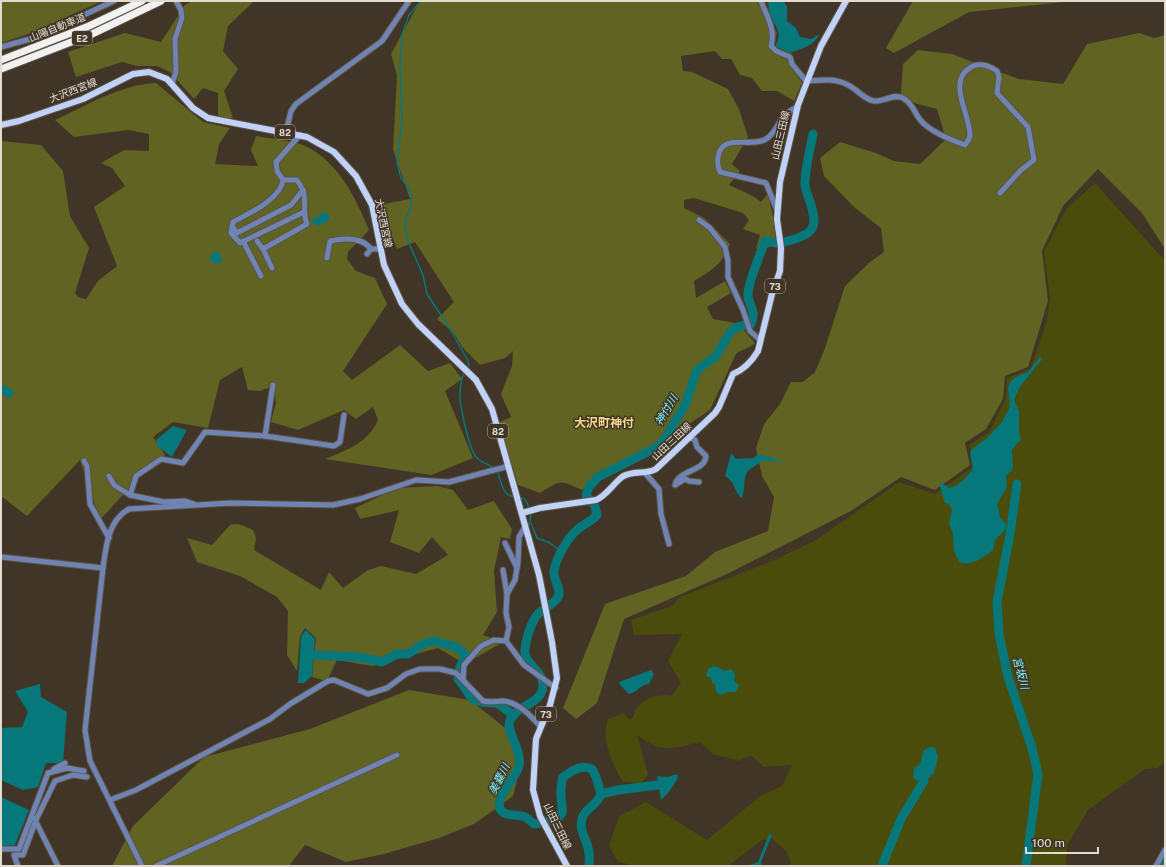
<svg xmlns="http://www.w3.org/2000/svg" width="1166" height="867" viewBox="0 0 1166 867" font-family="'Public Sans','Noto Sans JP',sans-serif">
<rect width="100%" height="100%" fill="#403526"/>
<path fill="#4a4c0b" d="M1095,183L1165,261V762L1158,768L1145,769L1088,810L1067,846L1066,866H789L791,863L787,852L772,839L762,840L728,866H636L618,862L609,846L619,816L646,802L707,840L759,797L782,786L792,765L764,767L751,755L739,761L713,754L700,742C668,749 665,754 637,735L648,774L642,783L623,782C612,764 601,740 608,719L624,713L630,720C634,717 634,714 636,709C643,698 659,693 671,696L681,683L668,661L682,634L634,635L631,620L672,606L680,597L770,562L816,540L899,482L935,494L974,466L969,445L989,432L1006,398L1007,378L1031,368L1047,320L1050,298L1044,251L1067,208Z"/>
<g fill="#616322">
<polygon points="1,1 102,1 31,33 1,43"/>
<polygon points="192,1 254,1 228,26 223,51 238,69 224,91 233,118 223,118 218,115 218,93 203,88 194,99 170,72 157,66 137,66 122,62 76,77 68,52 125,33 161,42 185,5"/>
<path d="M420,1H765L767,13L777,33L772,47L787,60L802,83L794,101L777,91H762L752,78L740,75L731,59H722L715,51L681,56L683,71L692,72L728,89L739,109L748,137L732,164L740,171L729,185L753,196L761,202L768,194L775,226L776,246L756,249L760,235L743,229L749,220L743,213L694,198L684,200V208L704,218L730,244C722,264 713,270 694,281L696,298L725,281L731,293L707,307L713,319L735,323L741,327L755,343C749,349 742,349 736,354L710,410L689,424L692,431L688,435L680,433L582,490C559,480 562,479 540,493L518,485L497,423L511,417L501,394L512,366L513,351L505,358L480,365L463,348L453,332L437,319L454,302L415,242L397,249L379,205L410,199L393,149L397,76L391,54Z"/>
<polygon points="913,1 1074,1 969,12 894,53 886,48"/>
<polygon points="1139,33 1154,38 1165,35 1165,249 1142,213 1098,169 1063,206 1042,251 1048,301 1028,367 1005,376 1003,399 986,429 965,443 970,465 935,490 901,477 851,511 727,574 624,619 597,703 576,719 563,708 605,604 686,576 715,552 768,531 774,497 762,476 756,448 764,424 780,404 791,382 803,382 815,372 825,348 845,286 870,262 884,252 881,228 855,208 824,176 820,158 840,142 876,153 894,161 920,164 946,139 937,109 914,103 901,93 903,64 918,50 952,54 1019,79 1063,84 1087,44"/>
<path d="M156,83L203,122L230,128L219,144L215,164L258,166L251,150L256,136C270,139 293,140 305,146C339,162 355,197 369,230L348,252L347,259L356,271L375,278L387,304L343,371L352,380L400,345L428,371L450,363L462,379L445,391L473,458L431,475L325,459C347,450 368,443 378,420L373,407L356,419L344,410L298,430L271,422L276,402L273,386L260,391L248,390L242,367L220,380L208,428L173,422L153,437L165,455L140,476L100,520L80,460L27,516L1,496V141L41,145L63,171L70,216L89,248L75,293L78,297L86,299L98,281L117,266L94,207L125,186L112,168L101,163L124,150L149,151V134L128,130L74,137L55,120C87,105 120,85 156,83Z"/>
<path d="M438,486L453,490L468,510L494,501L512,529L510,539L501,537L494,571L497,612L483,635L503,642L465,664L438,648L372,666L337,660L327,681L312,677L316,638L305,628L300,636L297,671L287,655L288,611L277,597L240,576L197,562L187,538L212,545L230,525C237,522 246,527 253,530L256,538L254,550L321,590L329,572L343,588L368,570L381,566L416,574L448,555L432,537L419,553L390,542L399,510L360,519L355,508L397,488Z"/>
<polygon points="409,690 470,700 509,731 522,762 513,796 474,824 439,838 384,854 346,862 305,845 289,866 112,866 133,826 204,757 310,729"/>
</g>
<g fill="#06777a">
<path d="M768,1H783L787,6V21L796,28L800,37L811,39L820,34C812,47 803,48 790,53L775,46C784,32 774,26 770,14C768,10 769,5 768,1Z"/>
<polygon points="323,213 328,213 330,220 318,226 312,223 312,220"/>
<polygon points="218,251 223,262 215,263 211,262 210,256 214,252"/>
<path d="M1040,357L1042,359L1019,388L1014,400L1019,411V433L1021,439L1012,450L1013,469L1006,476L1007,487L997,504L1000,517L1006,524L1005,530L995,540L993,550C983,558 971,567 959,562L954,551L953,534L949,523L952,510L949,504L945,503L939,484L941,483L950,488C960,485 966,477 973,469L970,453L973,448L986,439L1002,422L1010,407L1008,387L1012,380L1017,376L1028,372Z"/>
<polygon points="173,426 187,430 172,457 157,446 156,440"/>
<path d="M731,453L736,459L754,458L758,454L785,461H762C758,465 753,466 749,470C742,477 746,488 742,498C733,491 737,484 725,476Z"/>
<polygon points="306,630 315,639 312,676 304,683 298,683 301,636"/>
<path d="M715,666L725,671L731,669L735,674L734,681L739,685L736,692H727L720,695L716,692L715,684L712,683L711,678L706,676C707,670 709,667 715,666Z"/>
<path d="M651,670L654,674L649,684C640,684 637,693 629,694L620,685L619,682Z"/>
<polygon points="40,684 41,697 67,712 63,763 46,763 38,787 23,790 1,780 1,728 22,727 28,712 15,691"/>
<polygon points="931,747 935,748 938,757 934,773 926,781 917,781 913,777 914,768 920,764 924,750"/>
<polygon points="677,774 678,778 669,792 661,800 657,776 667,777"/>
<polygon points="1,797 29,810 15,845 1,846"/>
<polygon points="769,834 772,835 761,862 762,866 747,866 758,862"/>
</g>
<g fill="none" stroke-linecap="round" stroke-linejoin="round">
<g stroke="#06777a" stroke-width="1.5">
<polyline points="421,1 409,15 402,35 400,65 402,120 397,163 401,178 409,188 411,195 411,206 406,218 405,229 408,241 423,275 427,294 452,332 468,361 469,365 466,369"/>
<path d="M464,373C460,381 459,397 461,406C463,417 470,453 478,459C483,463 490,465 495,468"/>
<path d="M497,471C502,481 501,495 514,497"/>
<polyline points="520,498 525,499 530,509"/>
<polyline points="531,513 530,521 537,538 550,543 562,552"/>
</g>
<g stroke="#06777a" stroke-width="9">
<path d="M785,242C813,234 820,230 809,199C807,193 804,186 805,181C806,165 810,150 813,134"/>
<polyline points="1,389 9,393"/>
<polyline points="1017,484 1010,534 997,602 999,634 1008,677 1032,748 1038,774 1026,866"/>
<path d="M314,655L358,657L382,662L397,654H408L423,644L434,641L456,647L466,655L460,667L458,679C464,685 466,691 471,697C479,705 490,701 498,704C504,707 509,712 513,716"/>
<polyline points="601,794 618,790 658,785"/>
<path d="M589,866C589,862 590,857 589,853C588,840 577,830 583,816C588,807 598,804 601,794L596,777L592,769C581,764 572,771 563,777C553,808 581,817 534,824C531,822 528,818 525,817C518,814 504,817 500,809C495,797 515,780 519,766C523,751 505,731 510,720C517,705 542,704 543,686C544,671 523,664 525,649C526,639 532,619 539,613C545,608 554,604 558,597C562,589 553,580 554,571C556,558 568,537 578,529C584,524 592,521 597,515L595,506L586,495L589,487L598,477L657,447L664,440L685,405L697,370L716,356L731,331L737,327L751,324C758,309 746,304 748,292C751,275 759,258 765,241L776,243"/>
<polyline points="882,866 901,819 924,781"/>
<polyline points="1164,866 1165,856"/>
</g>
<g stroke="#5d5345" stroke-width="7">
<g id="minor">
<path d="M761,1C766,15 776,30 771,46L776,51L790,57L792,64L806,81C820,80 835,78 848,85C857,89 863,99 874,101C883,102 895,93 903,98C913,103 915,115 922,122C933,133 951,140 965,145C967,142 970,139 970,135C970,113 945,80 973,66C981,63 990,66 997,71L999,77L997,93L1028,127L1034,160L1021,170L1000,193"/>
<polyline points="1,47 34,38 114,1"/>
<polyline points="172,84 176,72 175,39 182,18 181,10 176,1"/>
<polyline points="286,132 291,111 296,104 382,41 409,1"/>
<path d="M300,135L276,162L277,171L283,180C280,200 249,213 233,222L231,233L240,243L304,212"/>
<path d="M777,210L766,183L720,172C717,166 717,160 719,153C725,134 751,148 766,139C775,134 778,122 785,115C789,110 794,110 797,106"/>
<polyline points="699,220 710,228 725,247 728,261 728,277 743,310 750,331 760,340"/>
<polyline points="232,226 237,233 291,205 303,190 297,180 283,180"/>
<polyline points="243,241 261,276"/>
<polyline points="257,241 263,249"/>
<polyline points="367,254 371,249 380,249"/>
<path d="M327,258L330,241C344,238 362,237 371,249"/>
<path d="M272,268L263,249L307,224C302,213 307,202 303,190"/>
<polyline points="273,385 265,436 334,446 340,442 344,415"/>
<path d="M690,438L695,440L697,447L706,456C705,472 679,469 675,485L685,479L689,481L699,482"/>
<polyline points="84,461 87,466 90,504 109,538"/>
<polyline points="645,473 659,489 661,514 669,544"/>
<polyline points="109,476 114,485 130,495"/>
<polyline points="194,504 185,501 164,502 130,495 136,476 161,459 183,463 205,432 265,436"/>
<polyline points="505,543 517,568"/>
<polyline points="1,557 103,568 85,730 90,761 142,866"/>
<path d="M103,568C106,547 108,520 129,509L231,503L333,505L360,499L416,480L449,482L509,466"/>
<polyline points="503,570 507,594"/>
<polyline points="506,641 509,627 506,613 507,594 515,580 518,562 519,537 526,525"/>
<polyline points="463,680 464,665 481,646 494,640 506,641 524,665 556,688"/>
<polyline points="54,769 65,763"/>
<path d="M110,800L136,790L270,719L290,704L328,681L334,680L368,694L387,688L406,674L420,669H440L456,673L483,701C490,703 496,701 503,701C518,702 531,716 540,726"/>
<polyline points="34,818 58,866"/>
<polyline points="1,849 19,849 48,773 67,768 84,771"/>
<polyline points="18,866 14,855 23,855 36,820 55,781 73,775 87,777"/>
<polyline points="156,866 397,755"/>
<polyline points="1156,866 1165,850"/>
</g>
</g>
<g stroke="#5d5345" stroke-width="8">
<g id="major">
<polyline points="1,125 19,121 83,99 133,74 149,72 167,79 193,108 208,118 307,137 334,152 356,176 372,205 384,265 402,304 418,324 476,380 492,409 539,575 552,642 557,678 550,705 536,739 533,790 540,816 567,866"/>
<path d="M522,513L540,508L596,500C607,495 612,485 622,477C632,470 646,475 656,469L715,413L719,407L733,374C743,370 752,361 758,351L772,294L780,271L781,248L777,219L780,182L798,105L821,46L846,1"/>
</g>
</g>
<g stroke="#5d5345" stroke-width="9">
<g id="highway">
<polyline points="1,60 89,26 142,1"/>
<polyline points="1,69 92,34 161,1"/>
</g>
</g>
<use href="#minor" stroke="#7084b3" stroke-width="5"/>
<use href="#major" stroke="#c1d2f9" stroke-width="6"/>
<use href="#highway" stroke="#f1f1f1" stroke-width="7"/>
</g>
<g text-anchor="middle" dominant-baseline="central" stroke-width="3" stroke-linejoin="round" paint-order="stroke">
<g fill="#403526" stroke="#b1a99e" stroke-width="1">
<rect x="72" y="31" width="20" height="14" rx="3"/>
<rect x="275" y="125" width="20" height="14" rx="3"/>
<rect x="765" y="279" width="20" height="14" rx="3"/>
<rect x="488" y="424" width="20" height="14" rx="3"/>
<rect x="536" y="707" width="20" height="14" rx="3"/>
</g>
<g font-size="9" font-weight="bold" fill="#e2dbd2">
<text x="82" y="38">E2</text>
<text x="285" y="132">82</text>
<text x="775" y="286">73</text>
<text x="498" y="431">82</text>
<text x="546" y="714">73</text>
</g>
<g font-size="10" fill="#e2dbd2" stroke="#403526">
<text transform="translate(57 27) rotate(-22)">山陽自動車道</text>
<text transform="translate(73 90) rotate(-21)">大沢西宮線</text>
<text transform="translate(780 135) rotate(-77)">山田三田線</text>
<text transform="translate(384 223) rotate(78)">大沢西宮線</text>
<text transform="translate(671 441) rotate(-43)">山田三田線</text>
<text transform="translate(558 826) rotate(64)">山田三田線</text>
</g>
<g font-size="11" font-style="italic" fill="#7bf6fb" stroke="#403526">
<text transform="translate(666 410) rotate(-59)">神付川</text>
<text transform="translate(1021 673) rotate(75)">宮坂川</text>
<text transform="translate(499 779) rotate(-63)">美嚢川</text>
</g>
<g font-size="12" font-weight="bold" fill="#f3d78b" stroke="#403526">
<text x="604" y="423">大沢町神付</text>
</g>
</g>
<rect width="1166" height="867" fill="none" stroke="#e2dbd2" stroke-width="4"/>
<path d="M1026 847v6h72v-6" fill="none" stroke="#e2dbd2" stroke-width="2"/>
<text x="1032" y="847" font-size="12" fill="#e2dbd2" stroke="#403526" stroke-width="3" paint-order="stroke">100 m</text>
</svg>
